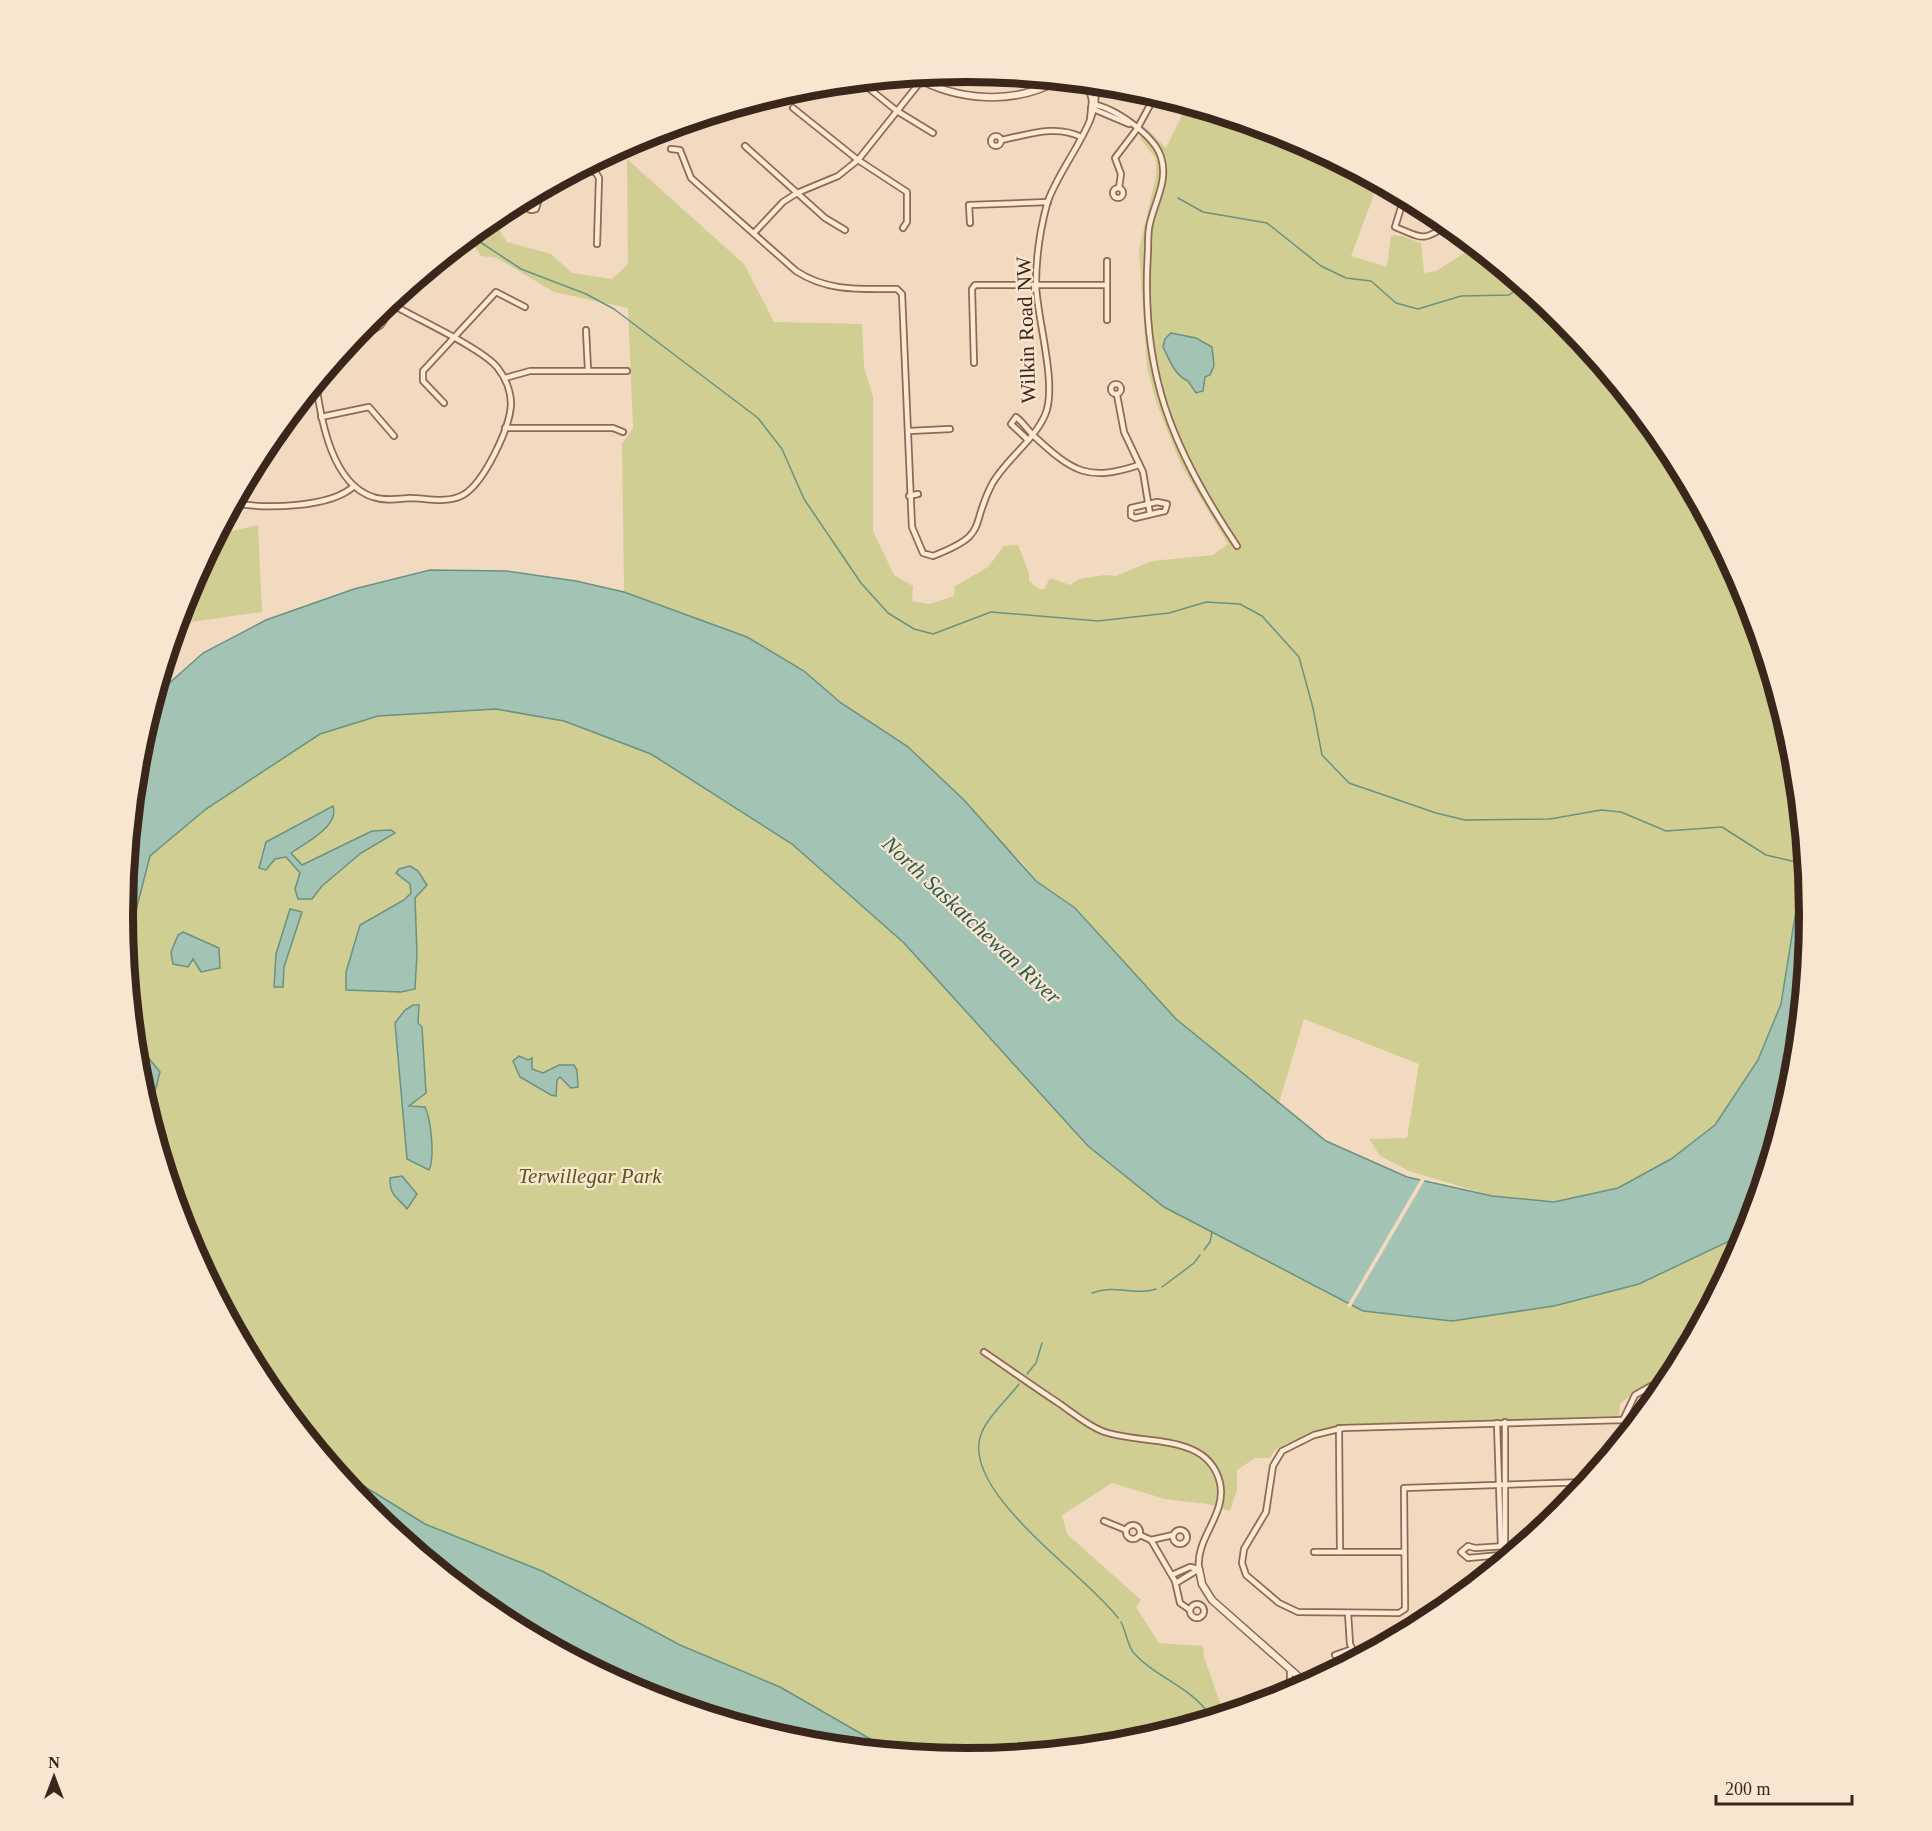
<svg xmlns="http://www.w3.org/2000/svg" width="1932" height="1831" viewBox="0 0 1932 1831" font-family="Georgia,serif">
<rect width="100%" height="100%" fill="#f2dac0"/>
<g fill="#d1ce93">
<polygon points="1187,105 1289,136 1378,184 1351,256 1387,267 1391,235 1402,236 1421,243 1424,273 1436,271 1474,247 1563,319 1668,447 1745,593 1793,751 1800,820 1796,910 1781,1004 1758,1060 1715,1125 1671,1159 1618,1188 1554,1202 1492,1196 1409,1171 1380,1156 1369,1139 1407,1138 1419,1064 1304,1019 1279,1103 1176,1019 1076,908 1036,881 1021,861 804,671 747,637 624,592 622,444 633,428 628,308 554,292 497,258 481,256 470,237 489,221 494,222 507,242 551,254 572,273 612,279 628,264 627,159 744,264 774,322 862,324 864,367 873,397 873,531 894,575 913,586 912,601 930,604 954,596 955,586 988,567 1004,546 1018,545 1029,573 1029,581 1039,589 1044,589 1050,578 1070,585 1079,579 1105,575 1116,576 1152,561 1213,555 1228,544 1181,465 1156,402 1147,367 1139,250 1156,176 1156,159 1140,138 1144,126 1166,148"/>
<polygon points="258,525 262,612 177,624 187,592 218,534"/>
<polygon points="496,709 564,721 651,754 792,844 904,943 1088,1146 1164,1207 1363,1311 1639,1284 1744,1234 1748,1229 1745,1239 1675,1369 1639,1388 1620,1404 1619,1416 1339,1425 1287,1443 1274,1451 1270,1458 1255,1458 1237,1470 1237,1490 1230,1511 1208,1504 1165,1499 1112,1483 1062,1515 1067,1534 1141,1600 1136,1607 1159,1643 1203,1646 1204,1657 1224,1714 1130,1743 966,1759 893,1752 780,1687 680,1645 542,1571 425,1524 333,1467 264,1384 187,1238 139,1080 126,949 150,856 206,809 320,734 378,716"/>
</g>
<g fill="#a3c3b4" stroke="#699281" stroke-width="1.5">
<path d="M1171,333L1196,338L1212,347L1214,366L1210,375L1205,377L1203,391L1196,393L1188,381C1175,376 1169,359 1163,347L1165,339Z"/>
<polygon points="430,570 507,571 576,581 624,592 747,637 804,671 841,703 907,746 964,800 1036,881 1075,908 1176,1019 1326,1141 1407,1177 1492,1196 1554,1202 1618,1188 1671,1159 1715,1125 1758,1060 1781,1004 1796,910 1800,820 1809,916 1793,1080 1748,1229 1744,1234 1639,1284 1554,1306 1452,1321 1363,1311 1164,1207 1088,1146 904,943 792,844 651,754 564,721 496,709 378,716 320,734 206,809 150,856 126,949 123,915 139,751 156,695 203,653 266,620 354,589"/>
<path d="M333,806C340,826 305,843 291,853L302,865L372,831L391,830L395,833L361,853L322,886L312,899H298L295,889L300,873L286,857L275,859L266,870L259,868L266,842Z"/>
<polygon points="410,866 418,871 427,885 415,898 417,953 415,989 401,992 346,990 346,972 360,925 404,900 411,893 410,884 396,873 399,869"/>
<polygon points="290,909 302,912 284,967 283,987 274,987 276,954"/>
<polygon points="183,932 219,948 220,968 201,972 193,959 188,967 173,964 171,952 178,935"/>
<path d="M413,1005H419L418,1023L422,1027L426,1093L409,1106L425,1107C431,1119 435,1158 429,1170L407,1159L395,1023L405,1010Z"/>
<path d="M138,1054L147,1056L160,1072C156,1083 159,1094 146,1094L139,1080Z"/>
<polygon points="519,1056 528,1060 532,1058 532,1069 543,1073 559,1065 574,1065 577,1070 578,1087 571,1088 560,1077 557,1080 556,1096 551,1095 520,1077 513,1061"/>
<path d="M402,1176L417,1194L407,1209C396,1195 390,1197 390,1178Z"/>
<polygon points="333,1467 425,1524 542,1571 680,1645 780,1687 893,1752 801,1743 643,1695 497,1617 369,1512"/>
</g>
<polygon fill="#f2dac0" points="1422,1177 1426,1178 1350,1308 1347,1306"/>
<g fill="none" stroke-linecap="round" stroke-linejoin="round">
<g stroke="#699281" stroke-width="1.5">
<polyline points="1178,198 1203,212 1267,223 1321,266 1346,278 1371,281 1396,303 1418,309 1461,296 1509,295 1522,286"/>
<polyline points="477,240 521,269 586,294 614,309 758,418 782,449 804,499 861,583 888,613 914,629 933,634 991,612 1098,621 1169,613 1206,602 1240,604 1262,616 1299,657 1313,708 1322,755 1349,783 1436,813 1465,820 1550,819 1601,810 1621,812 1666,831 1722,827 1766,855 1800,863"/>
<polyline points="1204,1250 1210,1242 1212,1232"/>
<polyline points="1162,1287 1194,1263 1200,1255"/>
<path d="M1092,1293C1116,1284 1135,1296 1156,1289"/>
<polyline points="1027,1374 1036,1363 1042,1343"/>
<path d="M1019,1384C1008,1399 989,1415 982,1432C956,1490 1088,1576 1118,1618"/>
<path d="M1121,1622C1126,1631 1127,1644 1133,1652C1155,1678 1195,1688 1211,1718"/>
</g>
<g stroke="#8d6a56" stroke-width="8">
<g id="minor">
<polyline points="861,82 897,111 933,133"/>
<polyline points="1088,84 1092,101 1090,120"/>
<path d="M1092,104C1115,108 1154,135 1161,157C1169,182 1153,204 1149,228C1148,235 1148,243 1148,251C1140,371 1171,447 1237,546"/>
<polyline points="793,108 858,160 907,192 907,222 903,228"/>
<polyline points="1091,108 1129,124"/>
<circle cx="996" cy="141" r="5"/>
<path d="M1001,140C1027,135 1056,124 1081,137"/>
<polyline points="745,146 825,218 845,230"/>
<path d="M671,149L680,150L691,178L796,271C828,292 861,289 897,289L902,294L912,527L923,553L933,556C990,534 969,528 992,484C1006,459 1033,442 1045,415C1058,386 1037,319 1036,285C1036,258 1040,230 1047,204C1058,167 1105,118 1094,85"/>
<polyline points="584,168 596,173 599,178 597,244"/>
<polyline points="1119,188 1121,174 1115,158 1137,129 1155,96"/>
<circle cx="1118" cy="193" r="5"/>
<path d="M1404,198L1395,227C1421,237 1422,243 1447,225"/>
<polyline points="517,204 531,210 536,209 541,191"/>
<polyline points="970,223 969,205 1048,202"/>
<polyline points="754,233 783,202 797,193 838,176 858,160 925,76"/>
<polyline points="1107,261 1107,320"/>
<polyline points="586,330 588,370"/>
<polyline points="974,363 972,289 975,285 1106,285"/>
<polyline points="505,378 530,371 627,371"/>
<circle cx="1116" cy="389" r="5"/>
<path d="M316,384C321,420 332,484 373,497C384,501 397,499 409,498C427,498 446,504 463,495C484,483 510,428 511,404C511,391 505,377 497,367C481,348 419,320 395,306"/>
<polyline points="1117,395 1124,432 1143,472 1150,514"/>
<polyline points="444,403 423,381 423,371 496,292 525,307"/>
<polyline points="321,417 369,407 394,436"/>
<polyline points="505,428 613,428 623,432"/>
<polyline points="909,431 950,429"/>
<path d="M1028,440L1011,424L1016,417C1024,423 1028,431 1035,437C1073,472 1088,482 1139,465"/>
<polyline points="909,496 918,494"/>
<polygon points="1157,502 1167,504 1165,511 1135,518 1131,516 1131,508"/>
<path d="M234,503C265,509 331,508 354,486"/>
<path d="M984,1352C1009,1369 1034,1387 1060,1404C1073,1413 1087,1425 1102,1431C1140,1446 1208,1431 1220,1483C1227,1515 1195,1538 1199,1569"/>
<polyline points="1623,1420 1635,1395 1651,1386 1662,1390"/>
<polyline points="1505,1422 1505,1559"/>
<polyline points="1497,1423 1501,1546 1505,1554"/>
<polyline points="1339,1428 1340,1552 1404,1552"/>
<polyline points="1587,1482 1404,1488 1405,1603 1405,1609 1399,1613 1298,1612 1279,1603 1246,1575 1242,1563 1244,1549 1266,1512 1273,1466 1282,1451 1314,1435 1343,1428 1623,1420 1632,1427"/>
<polyline points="1104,1521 1126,1530"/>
<circle cx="1133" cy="1532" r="7"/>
<circle cx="1180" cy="1537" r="7"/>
<polyline points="1140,1535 1151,1540 1175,1581 1180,1603 1190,1610"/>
<polyline points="1151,1540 1173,1535"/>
<polyline points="1314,1552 1340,1552"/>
<polyline points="1511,1554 1468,1558 1461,1552 1468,1546 1475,1548 1522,1545"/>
<polyline points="1172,1575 1190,1567 1199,1569"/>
<polyline points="1176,1583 1199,1569"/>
<circle cx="1197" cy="1611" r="7"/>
<polyline points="1348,1613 1350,1644 1357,1658"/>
<polyline points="1335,1655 1352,1649"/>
<polyline points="1290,1669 1290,1686 1296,1691"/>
</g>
</g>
<g stroke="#8d6a56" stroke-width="9">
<g id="tertiary">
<path d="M915,77C958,101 1013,105 1057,81"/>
<polyline points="349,345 380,325 401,293"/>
<polyline points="1199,1569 1202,1584 1212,1600 1308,1685"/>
</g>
</g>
<use href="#minor" stroke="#fce9d4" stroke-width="4.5"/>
<use href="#tertiary" stroke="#fce9d4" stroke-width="6"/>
</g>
<g text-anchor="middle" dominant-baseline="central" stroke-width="4.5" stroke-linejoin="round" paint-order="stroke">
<g font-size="21" fill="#3b261c" stroke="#f9e6d0">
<text transform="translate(1026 330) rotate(-92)">Wilkin Road NW</text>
</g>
<g font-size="21" font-style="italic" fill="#555920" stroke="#f9e6d0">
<text x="590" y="1176">Terwillegar Park</text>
</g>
<g font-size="22" font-style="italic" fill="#2a5c50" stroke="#f9e6d0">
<text transform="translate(972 920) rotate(43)">North Saskatchewan River</text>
</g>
</g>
<path d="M0 0H1932V1831H0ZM133 915a833 833 0 1 1 1666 0a833 833 0 1 1-1666 0Z" fill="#f9e6d0" fill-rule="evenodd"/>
<path fill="none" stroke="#3b261c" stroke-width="8" d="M133 915a833 833 0 1 1 1666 0a833 833 0 1 1-1666 0Z"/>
<g transform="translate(54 1777)" stroke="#f9e6d0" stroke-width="4.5" paint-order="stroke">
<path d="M0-4.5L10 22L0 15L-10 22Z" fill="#3b261c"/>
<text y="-9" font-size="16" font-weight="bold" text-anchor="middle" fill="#3b261c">N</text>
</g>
<path d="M1716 1795v9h136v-9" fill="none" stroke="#3b261c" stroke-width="3"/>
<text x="1725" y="1795" font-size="18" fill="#3b261c" stroke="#f9e6d0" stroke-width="4.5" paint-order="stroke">200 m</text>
</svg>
